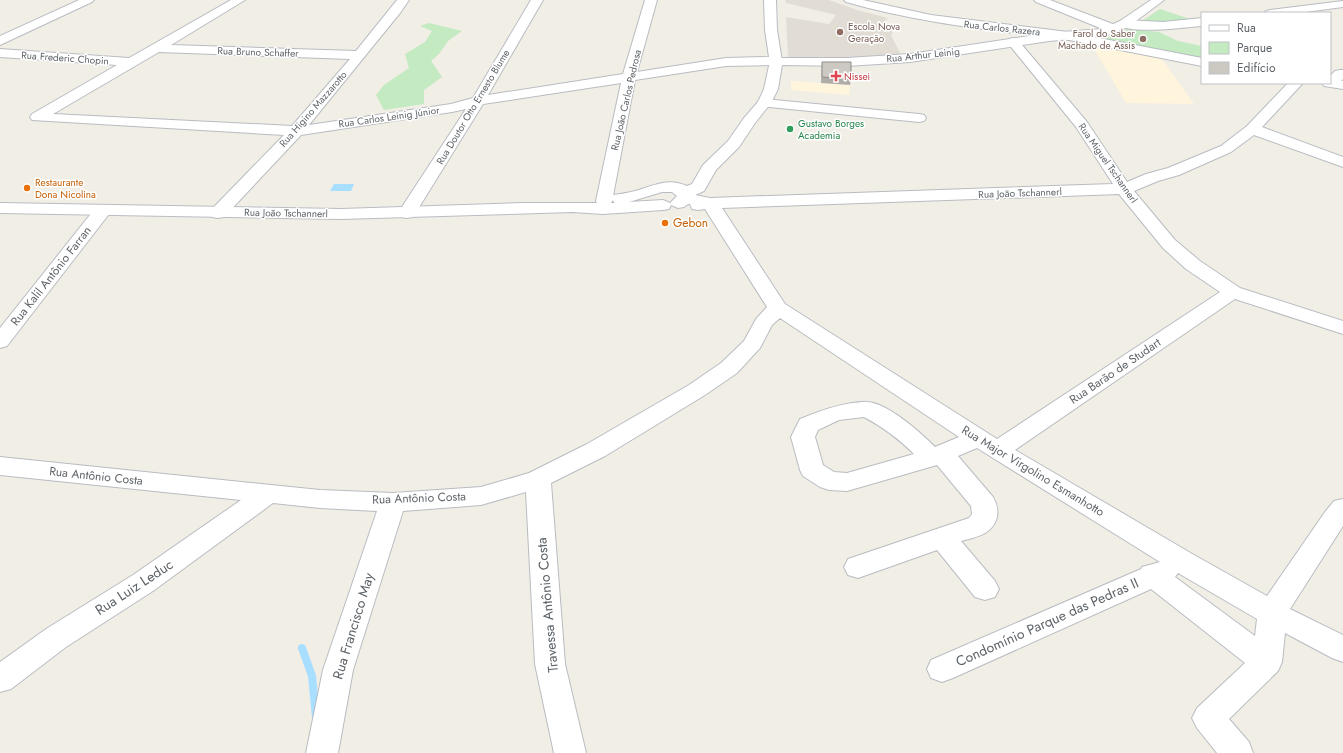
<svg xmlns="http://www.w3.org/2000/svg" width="1343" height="753" viewBox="0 0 1343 753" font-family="Jost,sans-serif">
<rect width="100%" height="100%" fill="#f1eee6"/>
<g fill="#fff5dd">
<polygon points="1092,45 1162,59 1194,104 1126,103"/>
<polygon points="791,81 850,85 849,95 791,90"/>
</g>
<polygon fill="#e1ddd5" points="785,0 829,0 857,10 888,18 880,26 895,29 891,35 901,55 860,58 788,58 786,17 829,24 836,15 786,3"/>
<g fill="#c3eac1">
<polygon points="1160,9 1193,20 1149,25 1139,23"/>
<polygon points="429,23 462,31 448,41 439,54 431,61 442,77 424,90 424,104 384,110 376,95 384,85 409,68 405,54 425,42 432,31 420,26"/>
<polygon points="1127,29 1159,32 1178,41 1202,46 1202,59 1106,40 1104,38 1122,33"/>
</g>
<polygon fill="#a8deff" points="334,184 354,184 351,191 330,191"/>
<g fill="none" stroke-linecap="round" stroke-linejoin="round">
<polyline stroke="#a8deff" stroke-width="8" points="302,648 312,676 316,717"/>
<g stroke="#b8bcc1" stroke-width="2">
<g id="minor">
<polygon points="79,0 94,0 92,2 0,45 0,36"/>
<path d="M231,0H245L171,45L356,51L397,0H409L400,13L309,125L451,104L473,98L531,0H543L488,95L623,74L645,0H657L637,72L726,58L769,57L765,30L764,0H776L777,30L782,61L781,64L776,65L726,66L635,80L612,201L610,205L604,206L598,205L596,201L621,83L483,104L413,217L407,218L401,217L398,213L466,109L452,112L301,135L224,217L218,218L212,217L209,213L212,209L284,135L32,120L30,117L32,114L117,65L0,57V49L129,58ZM159,52L350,59L292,126L53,114Z"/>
<path d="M844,0H863L931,15L1068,32L1072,33L1074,36L1072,39L1068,40C993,30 919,23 846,2Z"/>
<polygon points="1034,0 1050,0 1118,26 1120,29 1118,32 1110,32 1036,2"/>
<polygon points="1343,1 1343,7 1298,13 1264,13 1266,11 1270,10"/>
<path d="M1202,18V26C1176,28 1146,33 1120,27L1118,24L1120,21L1124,20L1163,22Z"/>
<path d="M1013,38L1017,39L1087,122L1127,182L1146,174L1168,168L1221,146L1247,126L1288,83H1303L1262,127L1343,157V167L1254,135L1231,152L1179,175L1158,181L1134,191L1175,240L1200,261L1240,288L1343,321V334L1235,299L1015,450L1194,555L1267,596L1325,512L1334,501L1343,499V526L1290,609L1343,635V662L1332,658L1285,633L1282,662L1278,671L1229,719L1249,742L1253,753H1217L1197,728L1192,718L1197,708L1245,663L1151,589L953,678L942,682L931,678L927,669L931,660L1141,569L1142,567L1160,562L977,448L958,456L993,497C1000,509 999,522 988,531C981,537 968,539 961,541L995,581L999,589L995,597L985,600L975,597L937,550L858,578L848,575L844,567L848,559L969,518L972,514L971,506L937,465L847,491L829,490L820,487L803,476L800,470L791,437L800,419C817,412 833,406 852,403C857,403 863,401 867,402C888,403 921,433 935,447L959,437L780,318L772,325L760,348L737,373L705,395L605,456L551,483L565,664L586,753H554L535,664L526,492L481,505L403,511L353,670L338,753H306L323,670L377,511L320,508L273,503L153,591L66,647L11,689L0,692V662L46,629L133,575L241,500L0,475V457L320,490L393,493L481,487L529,473L587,444L689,385L721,363L744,341L756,319L767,307L705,209L698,210L692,209L690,204L679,202L677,198L679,194L685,193L710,198L1113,184L1076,127L1007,42L1009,39ZM1119,194L1163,248L1186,269L1220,292L997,439L785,304L722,208ZM864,417C883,427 899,439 914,454L847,473L834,472L823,465L815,437L818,430L839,420ZM1178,573L1257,619L1255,636L1175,577Z"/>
<polygon points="1340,70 1343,70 1343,79 1336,86 1326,86 1324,83 1330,83 1330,76 1335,71"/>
<polygon points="764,99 919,114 924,115 926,118 924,121 919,122 759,106 757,103 759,100"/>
<polygon points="103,205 109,206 112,210 109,214 7,346 0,348 0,328 97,206"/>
</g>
</g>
<g stroke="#b8bcc1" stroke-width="2">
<g id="tertiary">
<polygon points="1068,32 1202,58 1202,66 1064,39 1062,36 1064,33"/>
<polygon points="1330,79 1343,81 1343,89 1324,86 1322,83 1330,83"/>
</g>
</g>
<g stroke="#b9bdc3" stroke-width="2">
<path id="secondary" d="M1151,0H1164L1128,27L1104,36L1049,41L910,62L847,66L782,65L778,89L771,103L755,123L739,147L716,170L704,191L693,196L691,202L684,207L678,208L671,205L669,209L663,210L603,214L573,212L341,219L0,213V203L341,209L522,203H615L611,199L613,195C620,194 628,193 635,191C653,186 668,177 687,186L692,184L703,165L728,141L744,118L758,102L764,89L770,61L771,58H847L910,54L1049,33L1102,29L1120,21ZM662,192H672L677,196L670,203L663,200L629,202Z"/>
</g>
<use href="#minor" fill="#fff" fill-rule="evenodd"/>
<use href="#tertiary" fill="#fff" fill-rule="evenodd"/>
<use href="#secondary" fill="#fff" fill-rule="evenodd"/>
</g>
<polygon fill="#afada8" points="822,62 851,79 850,85 821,83"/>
<polygon fill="#ccc9c3" stroke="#8f8d88" points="822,62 851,62 851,79 822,77"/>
<g fill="#8d6e63" stroke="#fff" stroke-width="1.5">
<circle cx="840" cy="32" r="4"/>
<circle cx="1143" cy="39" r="4"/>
</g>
<path fill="#e0444e" stroke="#fff" stroke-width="1.5" d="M834 70h4v4h4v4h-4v4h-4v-4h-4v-4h4z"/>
<circle fill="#2e9e5b" stroke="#fff" stroke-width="1.5" cx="790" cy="129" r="4"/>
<g fill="#e8710a" stroke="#fff" stroke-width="1.5">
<circle cx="27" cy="188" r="4"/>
<circle cx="665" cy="223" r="4"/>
</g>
<g text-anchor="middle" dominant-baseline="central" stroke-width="3" stroke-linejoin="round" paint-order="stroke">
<g font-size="10" fill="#785e54" stroke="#fff" text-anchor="start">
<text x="848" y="26">Escola Nova<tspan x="848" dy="12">Geração</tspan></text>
<text x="1135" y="33" text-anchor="end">Farol do Saber<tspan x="1135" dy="12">Machado de Assis</tspan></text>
</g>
<g font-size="10" fill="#5d6368" stroke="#fff">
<text transform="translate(1002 28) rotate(6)">Rua Carlos Razera</text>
<text transform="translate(258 52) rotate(2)">Rua Bruno Schaffer</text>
<text transform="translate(923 55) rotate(-6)">Rua Arthur Leinig</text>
<text transform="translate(65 58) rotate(4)">Rua Frederic Chopin</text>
<text transform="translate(626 100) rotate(-77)">Rua João Carlos Pedrosa</text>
<text transform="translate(473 107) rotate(-59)">Rua Doutor Otto Ernesto Blume</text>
<text transform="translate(313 109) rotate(-49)">Rua Higino Mazzarotto</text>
<text transform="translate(389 117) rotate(-8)">Rua Carlos Leinig Júnior</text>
<text transform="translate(1108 163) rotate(55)">Rua Miguel Tschannerl</text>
<text transform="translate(1020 193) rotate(-2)">Rua João Tschannerl</text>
<text transform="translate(286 213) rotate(1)">Rua João Tschannerl</text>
</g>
<g font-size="10" fill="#be3a42" stroke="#fff" text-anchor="start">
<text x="844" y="76">Nissei</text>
</g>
<g font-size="10" fill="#27864d" stroke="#fff" text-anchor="start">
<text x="798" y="123">Gustavo Borges<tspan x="798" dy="12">Academia</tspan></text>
</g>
<g font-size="10" fill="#c56008" stroke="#fff" text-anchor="start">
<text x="35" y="182">Restaurante<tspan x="35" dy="12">Dona Nicolina</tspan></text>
</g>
<g font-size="12" fill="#c56008" stroke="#fff" text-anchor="start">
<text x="673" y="223">Gebon</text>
</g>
<g font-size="12" fill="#5d6368" stroke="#fff">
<text transform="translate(51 276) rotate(-52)">Rua Kalil Antônio Farran</text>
<text transform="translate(1115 371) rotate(-34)">Rua Barão de Studart</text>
<text transform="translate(1033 471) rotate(31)">Rua Major Virgolino Esmanhotto</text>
<text transform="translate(96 476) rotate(6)">Rua Antônio Costa</text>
<text transform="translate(419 498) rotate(-2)">Rua Antônio Costa</text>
</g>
<g font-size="14" fill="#5d6368" stroke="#fff">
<text transform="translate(134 587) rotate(-33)">Rua Luiz Leduc</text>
<text transform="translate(547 605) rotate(-95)">Travessa Antônio Costa</text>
<text transform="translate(1047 622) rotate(-24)">Condomínio Parque das Pedras II</text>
<text transform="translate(353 626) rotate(-73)">Rua Francisco May</text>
</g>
</g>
<rect x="1201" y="12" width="130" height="72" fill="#ffffff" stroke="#bec1c3"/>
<rect x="1209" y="25" width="20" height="6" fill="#ffffff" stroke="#bec1c3"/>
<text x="1237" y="32" font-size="12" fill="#5d6368">Rua</text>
<rect x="1209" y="42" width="20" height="12" fill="#c3eac1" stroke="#bec1c3"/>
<text x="1237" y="52" font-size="12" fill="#5d6368">Parque</text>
<rect x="1209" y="62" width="20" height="12" fill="#ccc9c3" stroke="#bec1c3"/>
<text x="1237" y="72" font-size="12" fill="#5d6368">Edifício</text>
</svg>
